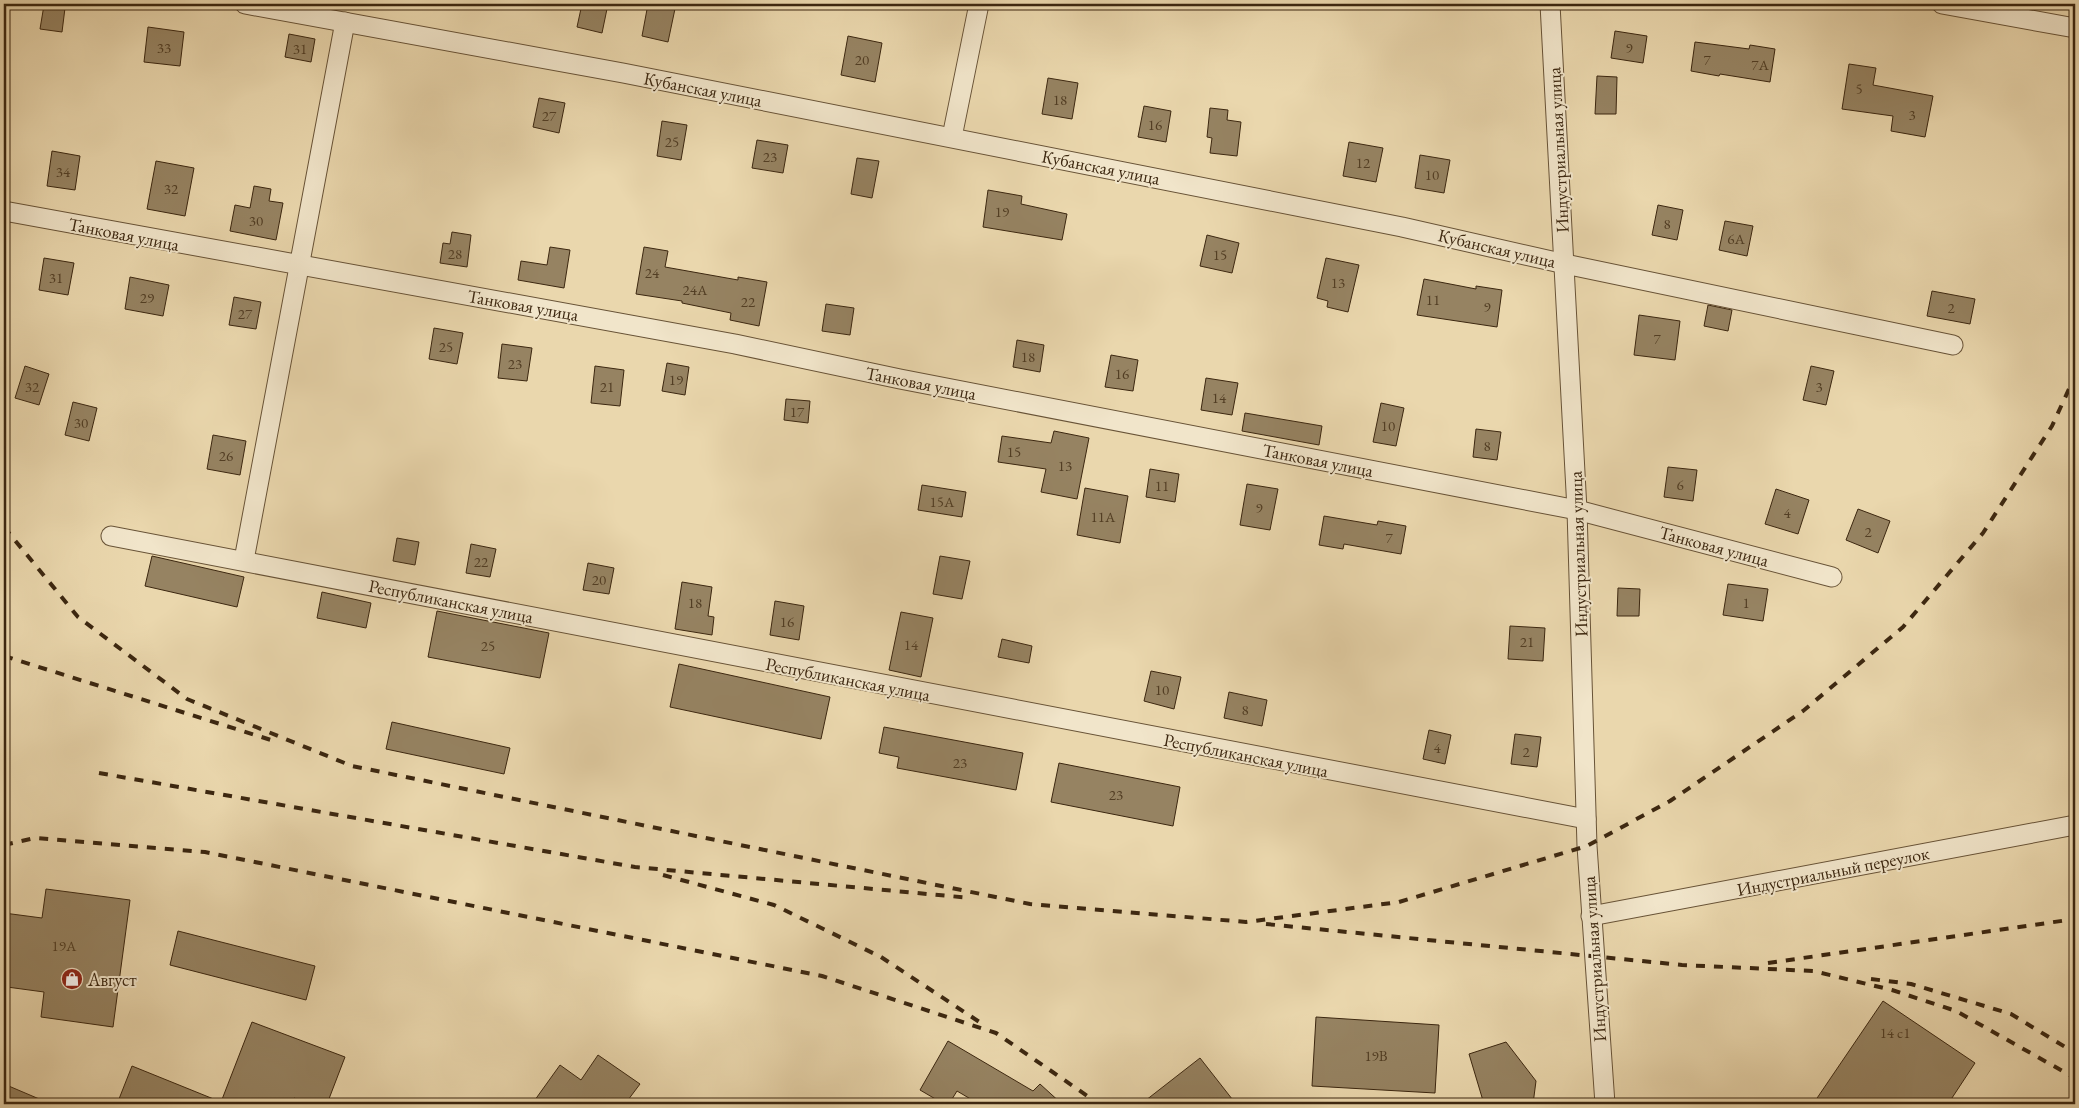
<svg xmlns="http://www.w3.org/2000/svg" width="2079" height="1108" viewBox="0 0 2079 1108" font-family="'EB Garamond',serif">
<rect width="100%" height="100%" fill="#ead7ad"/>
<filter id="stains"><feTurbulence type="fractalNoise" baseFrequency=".004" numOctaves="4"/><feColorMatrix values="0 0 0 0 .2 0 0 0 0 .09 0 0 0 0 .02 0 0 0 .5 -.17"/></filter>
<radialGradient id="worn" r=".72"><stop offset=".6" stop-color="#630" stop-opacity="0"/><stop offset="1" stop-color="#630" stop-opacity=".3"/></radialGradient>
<g fill="#968362" stroke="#3c2710">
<polygon points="582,4 608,4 602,33 577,27"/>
<polygon points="648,4 676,4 668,42 642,36"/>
<polygon points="44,5 65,8 62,32 40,29"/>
<polygon points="148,27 184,32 180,66 144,62"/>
<polygon points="1615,31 1647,36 1643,63 1611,58"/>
<polygon points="289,34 315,39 311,62 285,57"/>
<polygon points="848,36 882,43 875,82 841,75"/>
<polygon points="1695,42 1749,49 1750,45 1775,49 1770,82 1720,74 1719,76 1691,71"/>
<polygon points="1849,64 1876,68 1873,85 1933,96 1925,137 1891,131 1893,116 1842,109"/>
<polygon points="1597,76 1617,77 1616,114 1595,114"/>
<polygon points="1048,78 1078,83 1072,119 1042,114"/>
<polygon points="539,98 565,103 559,133 533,127"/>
<polygon points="1144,106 1171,111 1166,142 1138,137"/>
<polygon points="1210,108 1228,110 1227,120 1241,122 1237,156 1210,153 1212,138 1207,137"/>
<polygon points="662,121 687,125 681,160 657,156"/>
<polygon points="757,140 788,145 783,173 752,168"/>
<polygon points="1349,142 1383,148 1376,182 1343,176"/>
<polygon points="52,151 80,156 75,190 47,186"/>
<polygon points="1420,155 1450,160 1444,193 1415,188"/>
<polygon points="857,158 879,161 872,198 851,194"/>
<polygon points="156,161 194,168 185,216 147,209"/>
<polygon points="254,186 271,189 269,201 283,203 276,240 230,231 235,205 250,208"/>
<polygon points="988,190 1022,196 1021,204 1067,214 1062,240 983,227"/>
<polygon points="1658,205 1683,210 1677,240 1652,235"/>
<polygon points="1725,221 1753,226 1747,256 1719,250"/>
<polygon points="452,232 471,235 467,267 440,263 443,243 450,244"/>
<polygon points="1207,235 1239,243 1232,273 1200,266"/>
<polygon points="550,247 570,250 564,288 518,280 521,261 547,265"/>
<polygon points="644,247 668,251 665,267 738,280 738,277 767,282 759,326 730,320 731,313 682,303 682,301 636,294"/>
<polygon points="44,258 74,263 68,295 39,290"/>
<polygon points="1326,258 1359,265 1348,312 1327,307 1328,301 1317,298"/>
<polygon points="130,277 169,285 163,316 125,309"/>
<polygon points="1424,279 1476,289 1476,286 1502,290 1497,327 1417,315"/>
<polygon points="1932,291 1975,299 1970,324 1927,316"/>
<polygon points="234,297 261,302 256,329 229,325"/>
<polygon points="826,304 854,308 850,335 822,331"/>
<polygon points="1708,305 1732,310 1728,331 1704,326"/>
<polygon points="1639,315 1680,321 1675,360 1634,355"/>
<polygon points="434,328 463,333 457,364 429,359"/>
<polygon points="1017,340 1044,345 1040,372 1013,367"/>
<polygon points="502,344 532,348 527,381 498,378"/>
<polygon points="1111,355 1138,360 1133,391 1105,387"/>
<polygon points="667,363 689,367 685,395 662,391"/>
<polygon points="25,366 49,374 39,405 15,398"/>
<polygon points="595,366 624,370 620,406 591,403"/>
<polygon points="1811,366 1834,371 1826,405 1803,400"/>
<polygon points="1206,378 1238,383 1232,415 1201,410"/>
<polygon points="786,399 810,401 808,423 784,420"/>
<polygon points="73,402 97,408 89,441 65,435"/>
<polygon points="1381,403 1404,408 1396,446 1373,442"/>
<polygon points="1245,413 1322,426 1319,445 1242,431"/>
<polygon points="1476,429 1501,432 1497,460 1473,457"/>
<polygon points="1054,431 1089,438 1077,499 1041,492 1046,469 998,462 1002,436 1051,443"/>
<polygon points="213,435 246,441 240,475 207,469"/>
<polygon points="1668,467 1697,470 1693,501 1664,497"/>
<polygon points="1150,469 1179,474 1175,502 1146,497"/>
<polygon points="1247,484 1278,489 1270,530 1240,525"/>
<polygon points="922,485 966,492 962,517 918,510"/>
<polygon points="1085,488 1128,496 1120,543 1077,535"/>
<polygon points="1776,489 1809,500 1798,534 1765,524"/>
<polygon points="1858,509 1890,521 1878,553 1846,540"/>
<polygon points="1324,516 1377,525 1378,521 1406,526 1401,554 1344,544 1343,549 1319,545"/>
<polygon points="397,538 419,542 415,565 393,561"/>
<polygon points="471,544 496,549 490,577 466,573"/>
<polygon points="152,556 244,577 237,607 145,586"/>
<polygon points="940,556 970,561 962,599 933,594"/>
<polygon points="588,563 614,568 609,594 583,590"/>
<polygon points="682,582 712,587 708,616 714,617 712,635 675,629"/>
<polygon points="1728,584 1768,589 1763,621 1723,615"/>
<polygon points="1618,588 1640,589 1639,616 1617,616"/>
<polygon points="322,592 371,603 366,628 317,618"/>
<polygon points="775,601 804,606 799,640 770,635"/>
<polygon points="437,611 549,633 540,678 428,657"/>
<polygon points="901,612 933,618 921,677 889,670"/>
<polygon points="1510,626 1545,628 1543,661 1508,659"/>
<polygon points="1002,639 1032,646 1029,663 998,657"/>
<polygon points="679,664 830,697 821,739 670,707"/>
<polygon points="1151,671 1181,677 1174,709 1144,701"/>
<polygon points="1229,692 1267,700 1262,726 1224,718"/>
<polygon points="392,722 510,748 504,774 386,749"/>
<polygon points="884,727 1023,753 1016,790 897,768 899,757 879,753"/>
<polygon points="1429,730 1451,735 1445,764 1423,759"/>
<polygon points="1515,734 1541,737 1537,767 1511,764"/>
<polygon points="1059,763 1180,787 1173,826 1051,802"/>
<polygon points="46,889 130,900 113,1027 41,1017 44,992 7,987 9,973 4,972 4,913 42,918"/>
<polygon points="178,931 315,966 306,1000 170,965"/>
<polygon points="1883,1001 1975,1063 1948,1104 1813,1104"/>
<polygon points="1316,1017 1439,1025 1435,1093 1312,1086"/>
<polygon points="252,1022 345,1057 327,1104 309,1104 294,1098 293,1104 117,1104 132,1066 221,1102"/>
<polygon points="948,1041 1033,1091 1040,1084 1062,1104 979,1104 957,1091 949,1104 944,1104 920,1090"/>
<polygon points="1506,1042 1536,1081 1533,1104 1484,1104 1469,1054"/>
<polygon points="598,1055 640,1084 625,1104 532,1104 560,1065 581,1080"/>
<polygon points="1200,1058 1236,1104 1141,1104"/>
<polygon points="4,1084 51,1104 4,1104"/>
</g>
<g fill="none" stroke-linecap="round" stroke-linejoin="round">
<g stroke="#685337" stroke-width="21">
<g id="minor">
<polyline points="245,4 623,73 1402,227 1565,264 1953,345"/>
<polyline points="1550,4 1577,510 1587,846 1605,1104"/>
<polyline points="1942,4 2075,28"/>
<polyline points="952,137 979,4"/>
<polyline points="4,211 735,344 900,379 1577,510 1832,577"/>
<polyline points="111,536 1586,819"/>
<polyline points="244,560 345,22"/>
<polyline points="1591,916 2075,825"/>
</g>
</g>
<use href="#minor" stroke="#f1e5ca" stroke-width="19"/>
<g stroke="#3c2710" stroke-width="4" stroke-dasharray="9 9" stroke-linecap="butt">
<polyline points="4,527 78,617 187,699 352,766 1030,904 1246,922 1399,902 1587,846 1670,801 1803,711 1903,627 1983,533 2052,426 2075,376"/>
<polyline points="4,656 271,740"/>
<polyline points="99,773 635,867 971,898"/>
<polyline points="4,845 35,838 205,852 822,976 996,1033 1099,1104"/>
<polyline points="663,875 774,905 881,957 984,1025"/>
<polyline points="1266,924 1682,965 1813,971 1892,990 1956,1011 2075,1078"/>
<polyline points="1768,963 2075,919"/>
<polyline points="1871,979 1911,984 2011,1014 2075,1053"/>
</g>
</g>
<defs>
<g id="shop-disc" transform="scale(1.125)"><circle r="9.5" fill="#8f2418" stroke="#f1e5ca"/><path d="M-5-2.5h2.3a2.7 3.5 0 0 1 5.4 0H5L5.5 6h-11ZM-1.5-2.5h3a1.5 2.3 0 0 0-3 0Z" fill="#fff"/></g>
</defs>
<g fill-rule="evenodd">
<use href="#shop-disc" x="72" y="979"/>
</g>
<g text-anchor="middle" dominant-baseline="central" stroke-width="4" stroke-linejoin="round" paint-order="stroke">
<g font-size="15" fill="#523e24">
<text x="164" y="47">33</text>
<text x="1629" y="47">9</text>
<text x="300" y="48">31</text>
<text x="862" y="59">20</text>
<text x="1707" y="59">7</text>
<text x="1760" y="64">7А</text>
<text x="1859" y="88">5</text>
<text x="1060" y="99">18</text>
<text x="1912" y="114">3</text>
<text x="549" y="115">27</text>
<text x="1155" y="124">16</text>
<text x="672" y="141">25</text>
<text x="770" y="156">23</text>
<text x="1363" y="162">12</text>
<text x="63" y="171">34</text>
<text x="1432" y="174">10</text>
<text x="171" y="188">32</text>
<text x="1002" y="211">19</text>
<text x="256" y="220">30</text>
<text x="1667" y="223">8</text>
<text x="1736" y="238">6А</text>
<text x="455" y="253">28</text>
<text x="1220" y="254">15</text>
<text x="652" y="272">24</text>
<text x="56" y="277">31</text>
<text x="1338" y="282">13</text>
<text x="695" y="289">24А</text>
<text x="147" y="297">29</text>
<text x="1433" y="299">11</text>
<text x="748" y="301">22</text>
<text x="1487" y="306">9</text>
<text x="1951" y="307">2</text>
<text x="245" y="313">27</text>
<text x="1657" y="338">7</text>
<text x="446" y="346">25</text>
<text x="1028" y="356">18</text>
<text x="515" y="363">23</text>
<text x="1122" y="373">16</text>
<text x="676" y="379">19</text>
<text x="32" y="386">32</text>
<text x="607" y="386">21</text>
<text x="1819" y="386">3</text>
<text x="1219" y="397">14</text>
<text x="797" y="411">17</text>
<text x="81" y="422">30</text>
<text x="1388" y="425">10</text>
<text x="1487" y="445">8</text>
<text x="1014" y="451">15</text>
<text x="226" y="455">26</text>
<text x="1065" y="465">13</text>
<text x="1680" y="484">6</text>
<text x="1162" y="485">11</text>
<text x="942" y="501">15А</text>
<text x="1259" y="507">9</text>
<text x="1787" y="512">4</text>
<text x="1103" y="516">11А</text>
<text x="1868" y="531">2</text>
<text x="1389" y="537">7</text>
<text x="481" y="561">22</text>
<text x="599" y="579">20</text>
<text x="695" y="602">18</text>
<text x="1746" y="602">1</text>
<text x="787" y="621">16</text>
<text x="1527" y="641">21</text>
<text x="911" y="644">14</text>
<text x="488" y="645">25</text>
<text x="1162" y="689">10</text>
<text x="1245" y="709">8</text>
<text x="1437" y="747">4</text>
<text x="1526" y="751">2</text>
<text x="960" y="762">23</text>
<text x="1116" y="794">23</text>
<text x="64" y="945">19А</text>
<text x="1895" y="1032">14 с1</text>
<text x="1376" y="1055">19В</text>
</g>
<g font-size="18" fill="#3c2710" stroke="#f1e5ca">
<text transform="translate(703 89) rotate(11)">Кубанская улица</text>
<text transform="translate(1558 150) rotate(-93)">Индустриальная улица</text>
<text transform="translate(1101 167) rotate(11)">Кубанская улица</text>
<text transform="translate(124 234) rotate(11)">Танковая улица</text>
<text transform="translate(1497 248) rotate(13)">Кубанская улица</text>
<text transform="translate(523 305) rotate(10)">Танковая улица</text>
<text transform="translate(921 383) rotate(11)">Танковая улица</text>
<text transform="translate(1318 460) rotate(11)">Танковая улица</text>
<text transform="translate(1714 546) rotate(15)">Танковая улица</text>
<text transform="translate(1578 554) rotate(-92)">Индустриальная улица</text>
<text transform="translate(451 601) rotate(11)">Республиканская улица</text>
<text transform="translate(848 679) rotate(11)">Республиканская улица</text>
<text transform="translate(1246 755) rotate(11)">Республиканская улица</text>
<text transform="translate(1833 871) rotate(-11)">Индустриальный переулок</text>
<text transform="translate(1594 959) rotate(-94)">Индустриальная улица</text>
</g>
<g font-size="18" fill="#3c2710" stroke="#f1e5ca" text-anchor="start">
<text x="88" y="979">Август</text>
</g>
</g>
<rect width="2079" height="1108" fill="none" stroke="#ead7ad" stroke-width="20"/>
<rect x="5" y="5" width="2069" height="1098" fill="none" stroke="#3c2710" stroke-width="2.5"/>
<rect x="10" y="10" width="2059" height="1088" fill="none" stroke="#3c2710"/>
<rect width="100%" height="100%" filter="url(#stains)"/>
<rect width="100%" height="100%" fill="url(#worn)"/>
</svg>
